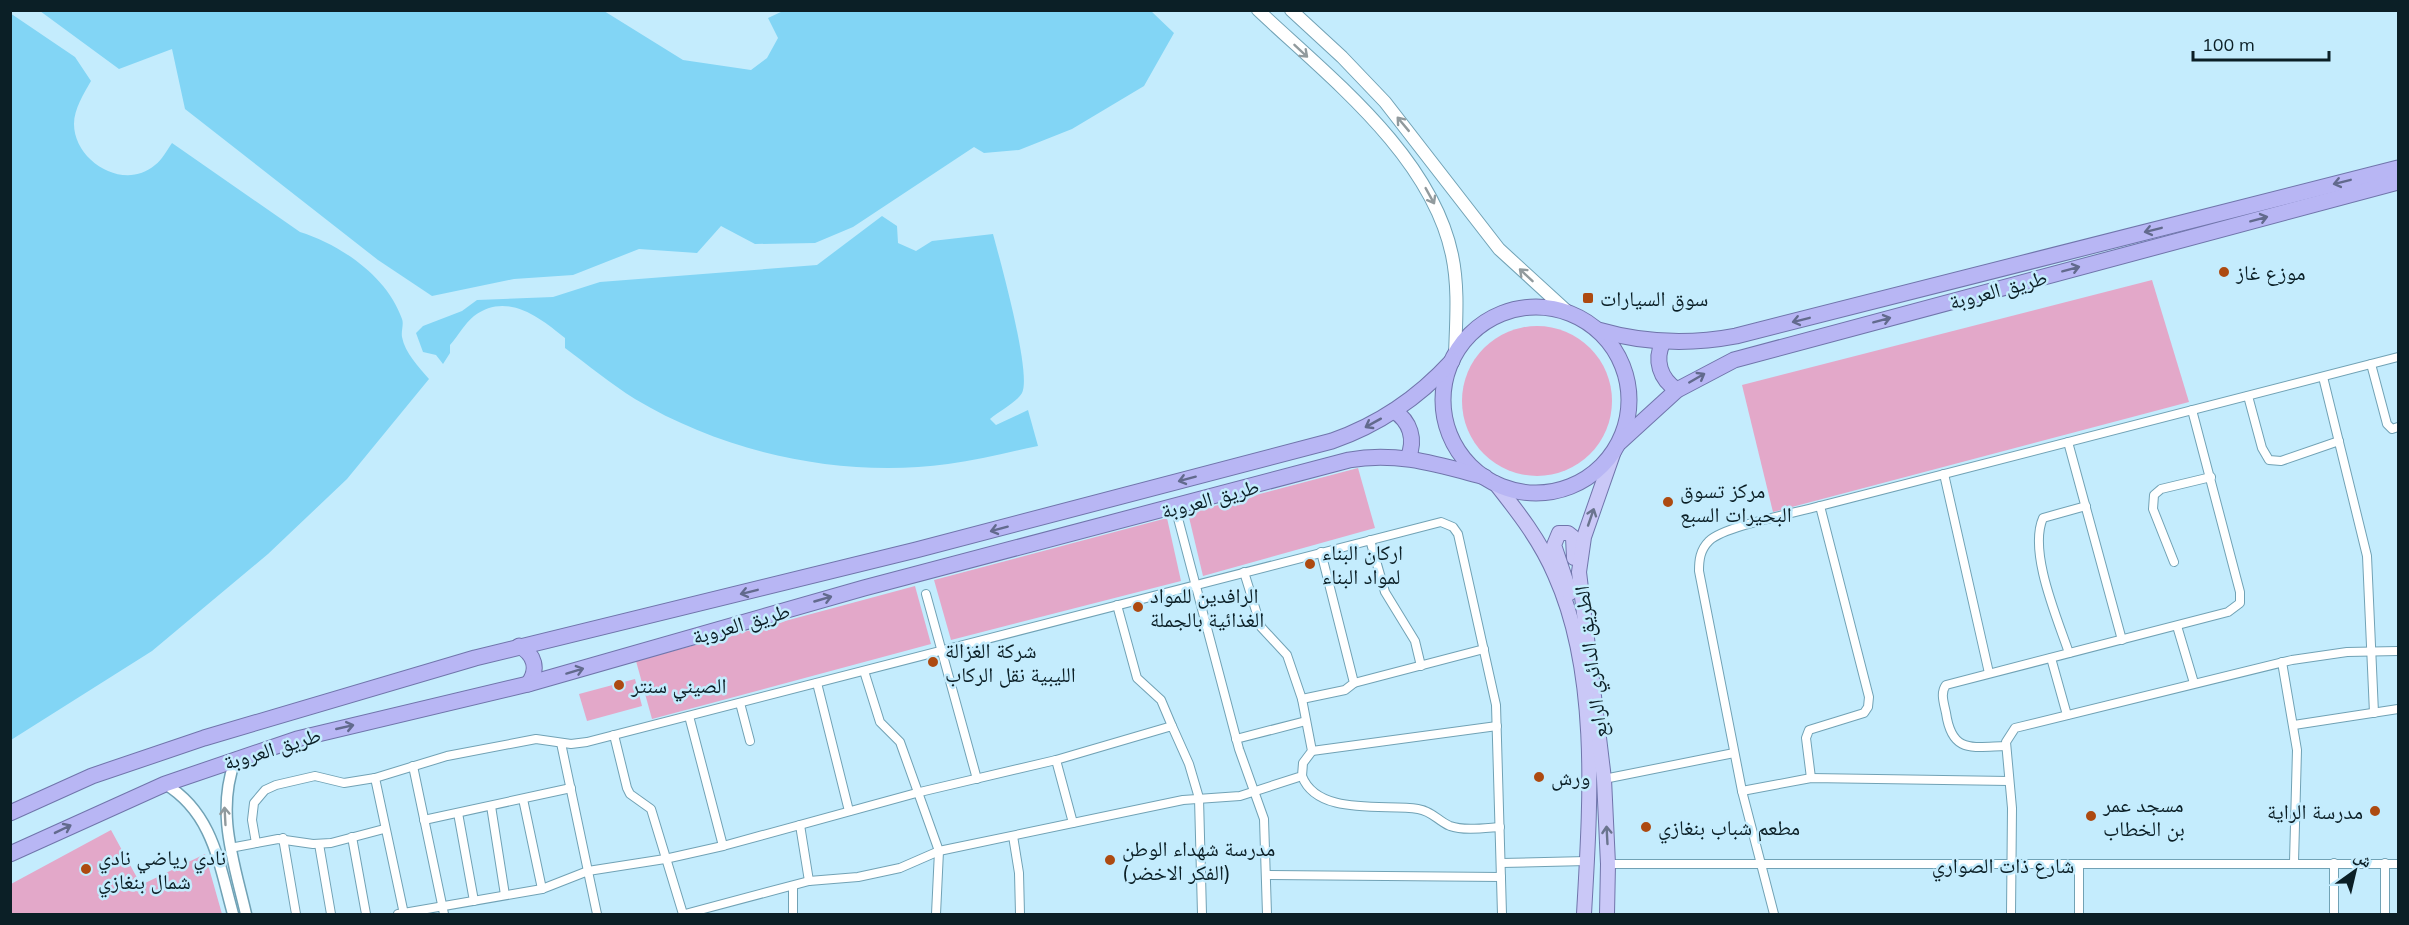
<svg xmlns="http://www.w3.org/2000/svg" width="2409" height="925" viewBox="0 0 2409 925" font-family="Mulish,'Noto Naskh Arabic',sans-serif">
<rect width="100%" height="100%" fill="#c4ecfd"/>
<g fill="#e3a8c9">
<polygon points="2152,280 2189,402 1773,512 1742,385"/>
<circle cx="1537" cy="401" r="75"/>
<polygon points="1358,468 1375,528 1203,576 1188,513"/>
<polygon points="1167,518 1181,581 951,640 934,580"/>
<polygon points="915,586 931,644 652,719 636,661"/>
<polygon points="635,679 642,706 587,721 579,694"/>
<polygon points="111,830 141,885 205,854 222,914 11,914 11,884"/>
</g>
<g fill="#82d5f5">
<polygon points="40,11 604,11 683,60 751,70 767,58 778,38 768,18 783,11 1151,11 1174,33 1144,86 1072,129 1019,150 984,153 974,147 853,227 815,243 755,244 721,226 697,253 639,249 573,275 514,279 432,296 378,260 185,109 172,49 119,69"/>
<path d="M10,13L75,57L91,81C84,93 74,109 74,124C74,161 124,192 155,165C162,160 167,150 172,143L300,232C341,245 387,276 402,319C404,324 401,331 402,337C405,353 419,367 429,379L347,479L268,554L152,651L11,740Z"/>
<path d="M882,216L897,226L898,243L916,251L932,241L993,234C1000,260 1032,374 1022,393C1016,403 999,411 990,419L996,425L1028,410L1038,446C1008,452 978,460 948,464C843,478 727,454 635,399C611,384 588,365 565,348V338C540,318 507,291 474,316C465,323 458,336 450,345V353L443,364L436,355L423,352L416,333L423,326L462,311L477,300L553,297L600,282L817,265Z"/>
</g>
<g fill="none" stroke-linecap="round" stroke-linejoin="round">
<g stroke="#71a2b5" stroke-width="10">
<g id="minor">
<polyline points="2371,364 2387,424 2392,429 2398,427"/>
<polyline points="2323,377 2367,556 2374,713"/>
<polyline points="2248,396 2262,448 2269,460 2281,461 2339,441"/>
<polyline points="2068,442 2122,640"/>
<polyline points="1944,474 1989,673"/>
<polyline points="1175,507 1239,749 1264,819 1267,914"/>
<polyline points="1370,540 1385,592 1415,641 1421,666"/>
<polyline points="2174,562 2153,509 2154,495 2161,489 2211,477"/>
<polyline points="926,594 977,779"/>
<polyline points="1117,605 1137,678 1161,700 1172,726"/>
<polyline points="2177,626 2194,683"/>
<path d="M2069,653C2058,620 2028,552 2043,518L2086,506"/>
<polyline points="2051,658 2067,715"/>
<polyline points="2282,662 2297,750 2294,862"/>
<polyline points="864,671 880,722 900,742 939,851 936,914"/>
<polyline points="817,683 849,811"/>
<polyline points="1354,683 1484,649"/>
<polyline points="1302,699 1345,690 1354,683 1321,552"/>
<polyline points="740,703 750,741"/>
<polyline points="689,716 723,846"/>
<polyline points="2294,725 2398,709"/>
<polyline points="614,735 627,788 630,794 651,809 683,914"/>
<polyline points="1236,739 1306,721"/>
<polyline points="561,743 597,914"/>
<path d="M2006,746C1972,747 1952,754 1946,713C1944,703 1940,693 1946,685L2228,612L2240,603V592L2192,410"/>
<polyline points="1312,751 1497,726"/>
<polyline points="1056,760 1073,823"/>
<polyline points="413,766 444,914"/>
<path d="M1302,776C1317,816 1383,804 1418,809C1432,811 1438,821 1450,826C1464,831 1485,828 1500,827"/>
<polyline points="375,778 404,914"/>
<polyline points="1811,778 1806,738 1809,730 1864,713 1868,707 1869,697 1820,506"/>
<polyline points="1604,779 1734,753"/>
<polyline points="1742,791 1811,778 2009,781"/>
<polyline points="523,799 542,889"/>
<polyline points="491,806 505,895"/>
<polyline points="458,813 474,901"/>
<polyline points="424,820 571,788"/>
<polyline points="800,825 809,881"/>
<polyline points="1013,836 1019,873 1020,914"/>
<polyline points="352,837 366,914"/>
<polyline points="283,838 296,914"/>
<polyline points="256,843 252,820 254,803 265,790 276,785 315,776 344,783 375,778 447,756 536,739 571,744 587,742 1441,522 1453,527 1458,534 1496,705 1502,914"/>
<polyline points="319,844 331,914"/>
<polyline points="230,848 278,839 313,844 331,843 384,829"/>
<polyline points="1501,863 1587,861"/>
<polyline points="1608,864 2398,864"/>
<polyline points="2079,866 2079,914"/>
<polyline points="1267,875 1501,877"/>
<polyline points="398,914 542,889 588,871 665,859 723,846 920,792 1056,760 1172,726 1189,764 1199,798 1202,914"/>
<polyline points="685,914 809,881 858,877 900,868 939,851 1183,800 1240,796 1302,776 1303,763 1312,751 1302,699 1287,655 1261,627 1244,572"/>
<polyline points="793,914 793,886"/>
<path d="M1774,914L1742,791L1699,571C1699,560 1700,550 1709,541C1724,526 1796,513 1820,506L2398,357"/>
<polyline points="2011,914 2012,808 2006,742 2015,728 2292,660 2347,652 2398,651"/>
<polyline points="2334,914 2334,863"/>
<polyline points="2385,914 2385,863"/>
</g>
</g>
<g stroke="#71a2b5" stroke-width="13">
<g id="tertiary">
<path d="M236,758C215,811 234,862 246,914"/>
<path d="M165,784C213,813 219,864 233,914"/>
</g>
</g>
<g stroke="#71a2b5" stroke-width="14">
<g id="secondary">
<path d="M1258,10C1329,77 1431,155 1452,255C1459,288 1456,322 1455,355"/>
<polyline points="1291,10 1342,57 1385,102 1499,249 1570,314"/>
</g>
</g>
<g stroke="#7075ab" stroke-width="16">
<g id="primary">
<path d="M1495,483C1518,512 1540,540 1555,575C1600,675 1590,807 1584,914"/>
<polyline points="1570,593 1554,545 1559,533 1568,533 1573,537 1574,558"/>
<polyline points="1607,914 1608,864 1604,779 1579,572 1584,537 1614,451"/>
</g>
</g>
<g stroke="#7075ab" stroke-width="17">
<g id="trunk">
<circle cx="1536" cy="400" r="93"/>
<path d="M1598,330C1643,343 1689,345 1736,336L2398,168"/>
<path d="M1663,342C1654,360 1660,379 1677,390"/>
<path d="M1394,411C1410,421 1416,439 1408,458"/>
<polyline points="1620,442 1677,390 1734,360 2398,182"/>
<path d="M519,646C535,654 539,670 528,684"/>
<path d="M10,813L92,776L204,738L475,658L916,550L1332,441C1378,425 1419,397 1452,361"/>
<path d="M10,854L165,784L297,739L528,684L864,588L1349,460C1397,451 1439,465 1485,477"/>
</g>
</g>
<use href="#minor" stroke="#fff" stroke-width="8"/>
<use href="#tertiary" stroke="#fff" stroke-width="10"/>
<use href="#secondary" stroke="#fff" stroke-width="12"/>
<use href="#primary" stroke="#cac8f7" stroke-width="14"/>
<use href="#trunk" stroke="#b8b6f4" stroke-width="15"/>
</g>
<defs><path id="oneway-shaft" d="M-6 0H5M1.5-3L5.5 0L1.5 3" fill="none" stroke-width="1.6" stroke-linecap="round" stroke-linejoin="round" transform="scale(1.5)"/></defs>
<g stroke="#919a9d">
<use href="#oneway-shaft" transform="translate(1301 51) rotate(43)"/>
<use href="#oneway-shaft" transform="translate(1403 124) rotate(-130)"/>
<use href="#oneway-shaft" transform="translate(1430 196) rotate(61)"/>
<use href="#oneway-shaft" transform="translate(1526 275) rotate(-137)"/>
<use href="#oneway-shaft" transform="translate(225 816) rotate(-93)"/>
</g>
<g stroke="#626a8d">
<use href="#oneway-shaft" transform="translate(2342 182) rotate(166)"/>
<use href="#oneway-shaft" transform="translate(2259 219) rotate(-15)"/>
<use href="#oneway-shaft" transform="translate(2153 230) rotate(166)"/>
<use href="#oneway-shaft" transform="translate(2071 269) rotate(-15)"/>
<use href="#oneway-shaft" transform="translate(1801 320) rotate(166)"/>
<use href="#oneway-shaft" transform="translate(1882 320) rotate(-15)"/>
<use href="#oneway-shaft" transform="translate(1697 378) rotate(-30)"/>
<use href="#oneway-shaft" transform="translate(1373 423) rotate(151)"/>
<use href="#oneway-shaft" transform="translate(1187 479) rotate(165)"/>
<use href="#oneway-shaft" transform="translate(999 529) rotate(165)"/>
<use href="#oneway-shaft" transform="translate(749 592) rotate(166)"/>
<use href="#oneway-shaft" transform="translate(823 599) rotate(-16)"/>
<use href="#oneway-shaft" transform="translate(575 671) rotate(-17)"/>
<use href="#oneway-shaft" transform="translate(345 727) rotate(-13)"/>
<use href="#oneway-shaft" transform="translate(63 829) rotate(-26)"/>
</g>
<g stroke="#6a748e">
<use href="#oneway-shaft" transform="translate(1591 517) rotate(-71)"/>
<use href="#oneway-shaft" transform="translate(1607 835) rotate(-93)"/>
</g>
<g fill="#ad4a11" stroke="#c4ecfd" stroke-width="2">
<circle cx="2224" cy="272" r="6"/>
<rect x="1582" y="292" width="12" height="12" rx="3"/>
<circle cx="1668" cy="502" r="6"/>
<circle cx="1310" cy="564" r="6"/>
<circle cx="1138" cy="607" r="6"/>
<circle cx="933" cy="662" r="6"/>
<circle cx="619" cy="685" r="6"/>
<circle cx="1539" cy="777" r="6"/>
<circle cx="2375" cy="811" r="6"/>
<circle cx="2091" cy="816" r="6"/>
<circle cx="1646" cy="827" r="6"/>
<circle cx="1110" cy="860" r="6"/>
<circle cx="86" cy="869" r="6"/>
</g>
<g text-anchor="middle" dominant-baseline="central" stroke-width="5" stroke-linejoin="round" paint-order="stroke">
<g font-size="21" fill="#0b1f26" stroke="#c4ecfd" text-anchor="start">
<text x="2236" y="272">موزع غاز</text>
<text x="1600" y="298">سوق السيارات</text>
<text x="1680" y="490">مركز تسوق<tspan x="1680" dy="24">البحيرات السبع</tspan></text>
<text x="1322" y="552">اركان البناء<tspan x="1322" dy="24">لمواد البناء</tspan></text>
<text x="1150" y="595">الرافدين للمواد<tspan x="1150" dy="24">الغذائية بالجملة</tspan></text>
<text x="945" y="650">شركة الغزالة<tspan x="945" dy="24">الليبية نقل الركاب</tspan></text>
<text x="631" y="685">الصيني سنتر</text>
<text x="1551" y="777">ورش</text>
<text x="2103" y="804">مسجد عمر<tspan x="2103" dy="24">بن الخطاب</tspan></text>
<text x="2363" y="811" text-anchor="end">مدرسة الراية</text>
<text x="1658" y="827">مطعم شباب بنغازي</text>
<text x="1122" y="848">مدرسة شهداء الوطن<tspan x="1122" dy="24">(الفكر الاخضر)</tspan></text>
<text x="98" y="857">نادي رياضي نادي<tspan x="98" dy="24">شمال بنغازي</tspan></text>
</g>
<g font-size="21" fill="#0b1f26" stroke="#c4ecfd">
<text transform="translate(1998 289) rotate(-15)">طريق العروبة</text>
<text transform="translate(1210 498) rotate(-15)">طريق العروبة</text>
<text transform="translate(741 623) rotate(-16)">طريق العروبة</text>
<text transform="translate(1590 662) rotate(-97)">الطريق الدائري الرابع</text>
<text transform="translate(272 748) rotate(-17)">طريق العروبة</text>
<text x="2003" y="865">شارع ذات الصواري</text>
</g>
</g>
<rect width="2409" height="925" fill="none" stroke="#0b1f26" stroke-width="24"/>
<g transform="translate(2355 871) rotate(34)" stroke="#c4ecfd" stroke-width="4.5" paint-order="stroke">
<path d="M0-4.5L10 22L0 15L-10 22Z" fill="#0b1f26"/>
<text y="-9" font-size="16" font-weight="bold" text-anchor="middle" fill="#0b1f26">ش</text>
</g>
<path d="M2193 51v9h136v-9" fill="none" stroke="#0b1f26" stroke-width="3"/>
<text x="2202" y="51" font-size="18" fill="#0b1f26" stroke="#c4ecfd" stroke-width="4.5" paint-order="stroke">100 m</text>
</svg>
